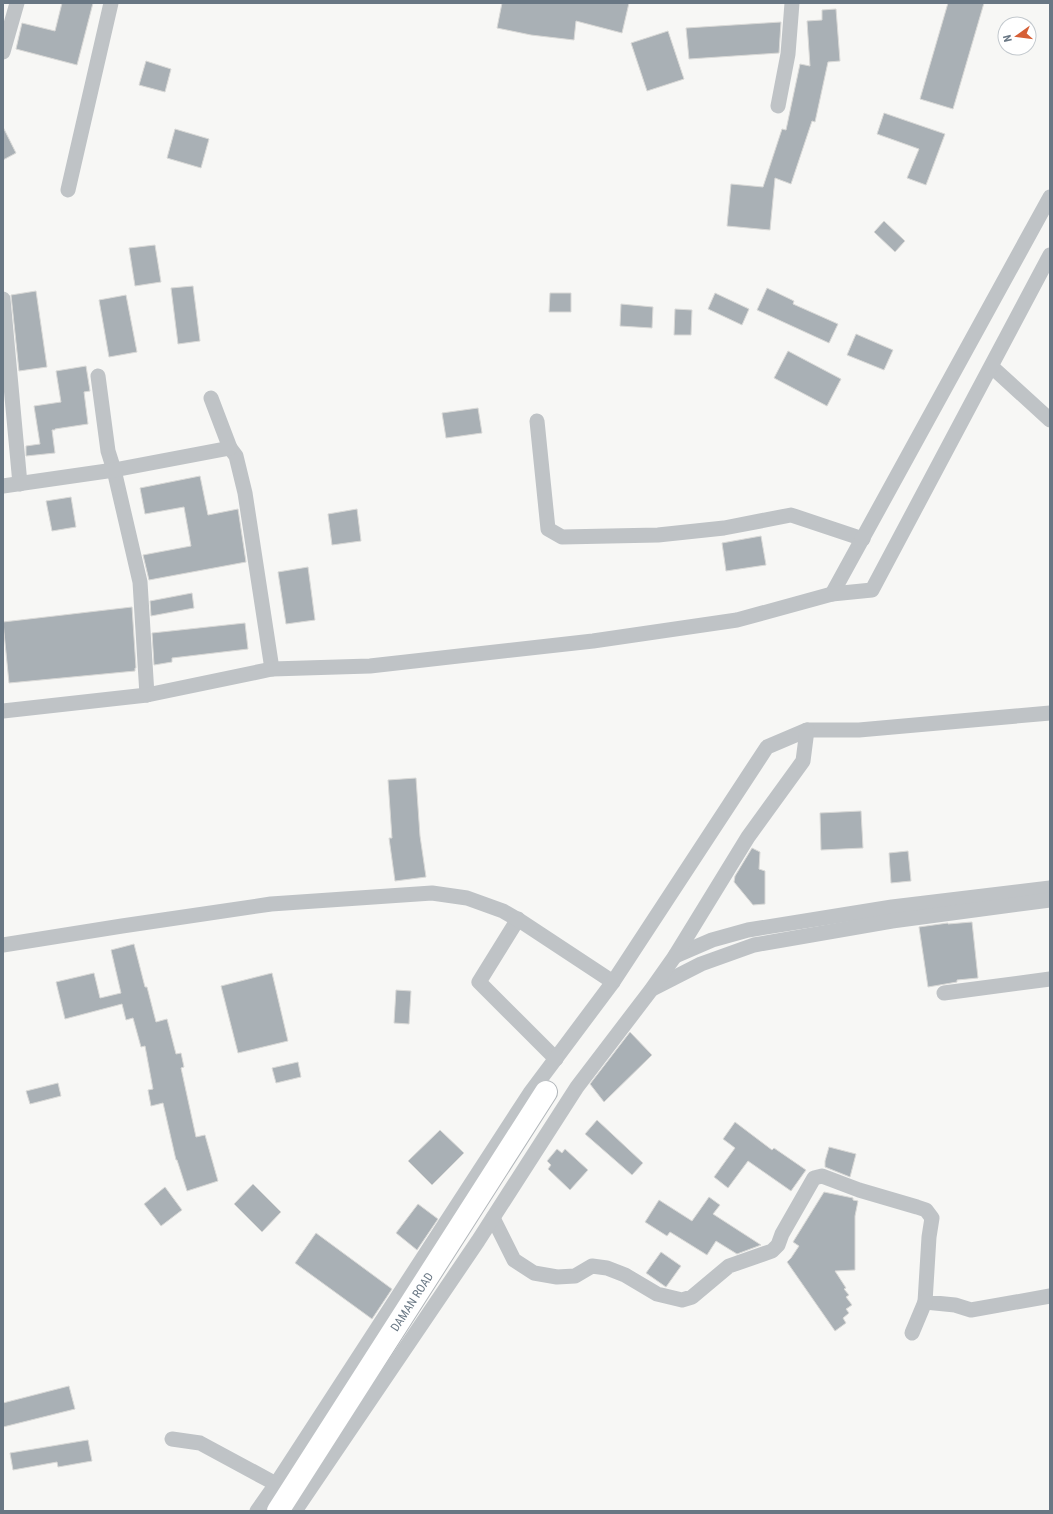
<svg xmlns="http://www.w3.org/2000/svg" width="1053" height="1514" viewBox="0 0 1053 1514" font-family="'Roboto Condensed',sans-serif">
<rect width="100%" height="100%" fill="#f7f7f5"/>
<g fill="#a9b0b5" stroke="#d9d9d7">
<polygon points="62,3 93,3 77,65 16,49 22,23 55,31"/>
<polygon points="502,3 629,3 622,33 576,21 574,40 531,35 497,28"/>
<polygon points="948,3 984,3 953,109 920,99"/>
<polygon points="836,9 840,61 828,62 815,122 812,121 791,184 775,178 770,230 727,226 731,184 763,187 782,129 786,130 800,64 810,66 807,21 822,20 822,10"/>
<polygon points="781,22 779,53 689,59 686,28"/>
<polygon points="668,31 684,79 647,91 631,43"/>
<polygon points="146,61 171,69 165,92 139,85"/>
<polygon points="884,113 945,134 926,185 907,178 919,149 877,134"/>
<polygon points="3,127 16,153 3,160"/>
<polygon points="175,129 209,139 201,168 167,158"/>
<polygon points="884,221 905,241 895,252 874,232"/>
<polygon points="155,245 161,282 135,286 129,248"/>
<polygon points="193,286 200,341 178,344 171,288"/>
<polygon points="767,288 794,301 793,304 838,324 829,343 757,310"/>
<polygon points="36,291 47,367 19,371 11,295"/>
<polygon points="550,293 571,293 571,312 549,312"/>
<polygon points="715,293 749,309 742,325 708,309"/>
<polygon points="126,295 137,352 109,357 99,300"/>
<polygon points="621,304 653,307 652,328 620,326"/>
<polygon points="675,309 692,310 691,335 674,335"/>
<polygon points="856,334 893,350 884,370 847,355"/>
<polygon points="788,351 841,379 827,406 774,378"/>
<polygon points="86,366 90,391 84,392 88,424 55,429 55,430 52,430 55,453 26,456 26,446 40,444 34,406 61,402 56,371"/>
<polygon points="478,408 482,433 446,438 442,413"/>
<polygon points="200,476 208,515 238,509 246,562 149,580 143,555 191,546 184,507 145,514 140,488"/>
<polygon points="71,497 76,527 52,531 46,501"/>
<polygon points="357,509 361,541 332,545 328,514"/>
<polygon points="761,536 766,565 726,571 722,543"/>
<polygon points="308,567 315,620 286,624 278,572"/>
<polygon points="192,593 194,608 151,616 150,601"/>
<polygon points="132,607 136,668 135,668 135,671 9,683 3,622"/>
<polygon points="245,623 248,649 172,658 172,662 154,665 152,633"/>
<polygon points="416,778 420,836 426,877 395,881 389,838 392,838 388,780"/>
<polygon points="861,811 863,848 821,850 820,813"/>
<polygon points="752,848 760,852 759,869 765,871 765,904 753,905 734,882 735,876"/>
<polygon points="908,851 911,881 891,883 889,853"/>
<polygon points="972,922 978,978 957,980 957,982 928,987 919,927 948,923 948,924"/>
<polygon points="134,944 145,987 147,987 156,1022 167,1019 176,1054 181,1053 184,1067 181,1068 196,1137 205,1135 218,1181 187,1191 177,1160 176,1160 163,1103 151,1106 148,1090 153,1089 145,1046 141,1047 133,1018 126,1020 122,1004 65,1019 56,982 94,973 100,998 121,993 111,950"/>
<polygon points="272,973 288,1041 238,1053 221,986"/>
<polygon points="396,990 411,991 409,1024 394,1023"/>
<polygon points="630,1032 652,1055 604,1102 590,1084"/>
<polygon points="298,1062 301,1077 276,1083 272,1068"/>
<polygon points="58,1083 61,1096 30,1104 26,1091"/>
<polygon points="597,1120 643,1163 632,1175 585,1134"/>
<polygon points="735,1122 772,1150 774,1148 806,1170 791,1191 748,1161 728,1188 714,1177 735,1148 723,1139"/>
<polygon points="440,1130 464,1153 432,1185 408,1161"/>
<polygon points="829,1147 856,1154 850,1177 825,1167 825,1161"/>
<polygon points="557,1149 562,1153 565,1149 588,1170 570,1190 548,1169 551,1165 547,1161"/>
<polygon points="253,1184 281,1212 262,1232 234,1204"/>
<polygon points="165,1187 182,1210 161,1226 144,1204"/>
<polygon points="824,1192 853,1198 853,1200 858,1201 855,1216 855,1270 835,1271 846,1288 844,1289 849,1295 846,1297 852,1305 846,1309 849,1313 843,1318 846,1323 835,1331 787,1262 791,1258 799,1246 793,1242"/>
<polygon points="709,1197 720,1205 713,1214 761,1245 737,1254 716,1241 707,1255 670,1232 667,1236 645,1222 659,1200 692,1221"/>
<polygon points="418,1204 438,1219 417,1250 396,1233"/>
<polygon points="316,1233 392,1289 372,1319 295,1263"/>
<polygon points="661,1252 681,1266 666,1287 646,1273"/>
<polygon points="69,1386 75,1409 3,1427 3,1403"/>
<polygon points="88,1440 92,1461 58,1467 57,1462 13,1470 10,1453"/>
</g>
<g fill="none" stroke-linecap="round" stroke-linejoin="round">
<g stroke="#b2b7bb" stroke-width="24">
<polyline id="primary" points="278,1511 546,1092"/>
</g>
<g stroke="#bfc3c6" stroke-width="15">
<polyline points="3,52 17,3"/>
<polyline points="778,106 788,54 792,3"/>
<polyline points="68,190 111,3"/>
<polyline points="3,299 20,484"/>
<polyline points="992,367 1050,420"/>
<polyline points="98,376 108,451 114,470 140,582 147,695"/>
<polyline points="211,398 230,448 236,456 245,493 272,669"/>
<polyline points="537,421 548,529 562,537 658,535 724,528 791,515 863,539"/>
<polyline points="3,486 114,470 230,448"/>
<polyline points="832,594 1050,197"/>
<polyline points="3,711 147,695 272,669 370,666 593,641 737,620 832,594 872,590 1050,255"/>
<polyline points="518,919 479,982 556,1059"/>
<polyline points="3,945 122,926 271,904 432,893 467,898 503,911 522,922 613,982"/>
<polyline points="675,956 712,940 748,930 892,907 1050,888"/>
<polyline points="654,988 701,964 754,945 892,921 1050,900"/>
<polyline points="944,993 1050,979"/>
<polyline points="493,1218 514,1260 534,1273 557,1277 575,1276 592,1266 607,1268 625,1275 657,1294 682,1300 692,1297 729,1266 772,1251 778,1245 782,1234 814,1178 822,1176 859,1190 917,1207 926,1210 932,1218 929,1237 925,1302 955,1305 971,1310 1050,1296"/>
<polyline points="912,1333 925,1302"/>
<polyline points="172,1439 200,1443 276,1484"/>
<polyline points="257,1511 276,1484 530,1093 613,982 767,747 807,730 859,730 1050,713"/>
<polyline points="295,1511 478,1241 577,1087 651,990 675,956 748,837 803,761 807,730"/>
</g>
<use href="#primary" stroke="#fff" stroke-width="22"/>
</g>
<g text-anchor="middle" dominant-baseline="central" stroke-width="4" stroke-linejoin="round" paint-order="stroke">
<g font-size="12" fill="#697784" stroke="#fff">
<text transform="translate(412 1302) rotate(-57)">DAMAN ROAD</text>
</g>
</g>
<rect width="1053" height="1514" fill="none" stroke="#697784" stroke-width="8"/>
<g transform="translate(1017 36) rotate(256)"><circle r="19" fill="#ffffff" stroke="#c3c9ce"/>
<path d="M0-3L7 15L0 10L-7 15Z" fill="#d65f36"/>
<text y="-6" font-size="11" font-weight="bold" text-anchor="middle" fill="#697784">N</text>
</g>
</svg>
